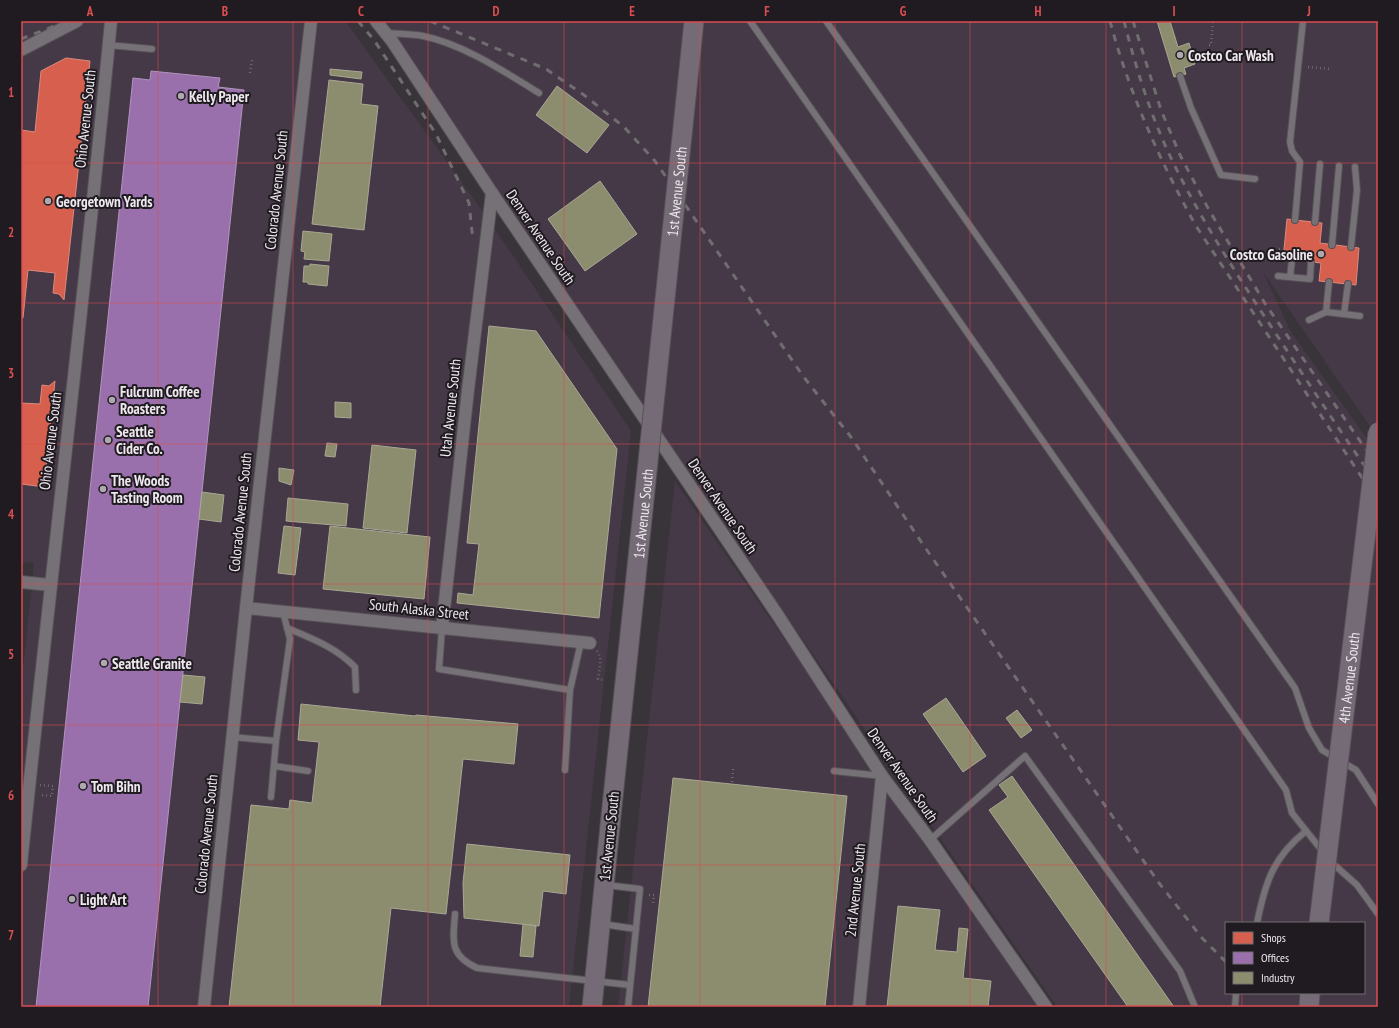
<svg xmlns="http://www.w3.org/2000/svg" width="1399" height="1028" viewBox="0 0 1399 1028" font-family="'PT Sans Narrow',sans-serif">
<rect width="100%" height="100%" fill="#39343a"/>
<g fill="#453847" fill-rule="evenodd">
<polygon points="21,21 345,21 482,210 631,431 569,1007 21,1007 21,689 34,563 21,562"/>
<path d="M375,21H1378V438L1263,272L1291,332L1378,454V1007H1057ZM1226,923H1364V993H1226Z"/>
<polygon points="675,481 1038,1007 618,1007"/>
</g>
<g fill="#d6604d" stroke="#dd897d">
<polygon points="66,58 90,61 64,300 59,294 53,293 55,273 28,270 23,318 21,317 21,130 35,132 41,71"/>
<polygon points="1287,219 1322,223 1320,243 1359,248 1356,285 1319,281 1321,263 1283,259"/>
<polygon points="55,381 44,487 21,484 21,403 40,404 42,385 49,386"/>
</g>
<polygon fill="#9970ab" stroke="#b294bf" points="151,71 220,78 218,87 244,90 148,1007 36,1007 133,78 150,80"/>
<g fill="#8c8c6e" stroke="#a9a894">
<polygon points="1157,21 1170,21 1178,47 1189,43 1195,64 1184,68 1186,74 1174,77"/>
<polygon points="330,69 362,72 361,79 330,75"/>
<polygon points="329,80 363,84 361,104 378,106 364,230 312,224"/>
<polygon points="557,86 609,125 587,153 536,115"/>
<polygon points="600,181 637,234 585,271 548,219"/>
<polygon points="303,231 332,234 329,261 304,259 305,252 301,251"/>
<polygon points="310,264 329,266 327,286 308,284 308,282 303,282 304,266 310,266"/>
<polygon points="489,326 536,331 617,449 599,618 457,603 458,593 473,595 479,544 467,543"/>
<polygon points="335,402 351,403 351,418 335,417"/>
<polygon points="327,443 337,444 335,457 325,456"/>
<polygon points="372,445 416,450 407,533 363,528"/>
<polygon points="279,468 294,470 291,485 279,481"/>
<polygon points="202,492 224,495 221,522 199,519"/>
<polygon points="288,498 348,504 346,526 286,521"/>
<polygon points="284,526 301,528 295,575 278,573"/>
<polygon points="330,526 430,537 424,599 323,589"/>
<polygon points="183,675 205,677 202,704 180,702"/>
<polygon points="946,698 986,756 963,772 923,714"/>
<polygon points="301,704 415,716 416,715 518,724 514,764 463,759 446,914 391,908 380,1007 229,1007 251,805 289,809 290,800 312,803 319,742 298,740"/>
<polygon points="1017,710 1032,730 1021,738 1006,718"/>
<polygon points="1012,776 1174,1007 1128,1007 989,810 1008,797 999,785"/>
<polygon points="673,778 847,796 825,1007 648,1007"/>
<polygon points="467,844 570,855 566,894 543,891 539,926 464,918 463,883"/>
<polygon points="898,906 940,910 935,950 957,952 959,928 968,929 963,978 991,981 988,1007 887,1007"/>
<polygon points="523,924 536,926 533,957 520,956"/>
</g>
<g fill="none" stroke-linecap="round" stroke-linejoin="round">
<g stroke="#565157" stroke-width="8">
<g id="service">
<polyline points="750,21 1286,790 1292,813 1323,852"/>
<polyline points="826,21 1295,688 1309,728 1322,750 1356,770 1378,804"/>
<path d="M387,33C399,34 412,34 423,36C463,44 505,72 539,93"/>
<polyline points="108,45 152,49"/>
<polyline points="1180,76 1191,108 1221,175 1255,179"/>
<polyline points="1295,220 1300,162 1292,151 1290,142 1303,21"/>
<polyline points="1315,222 1320,164"/>
<polyline points="1332,245 1339,166"/>
<polyline points="1351,247 1357,190 1355,167"/>
<polyline points="1278,276 1310,279 1311,262"/>
<polyline points="1290,277 1292,260"/>
<polyline points="1326,312 1329,282"/>
<polyline points="1344,314 1348,284"/>
<polyline points="1309,320 1326,312 1360,316"/>
<path d="M287,628C313,639 335,647 355,667L356,690"/>
<polyline points="442,628 439,669 570,690 581,642"/>
<polyline points="232,737 276,741 271,797"/>
<polyline points="276,741 290,639 283,612"/>
<polyline points="274,766 308,771"/>
<polyline points="565,770 570,690"/>
<polyline points="834,771 882,776"/>
<polyline points="930,840 1025,756 1180,971 1195,1007"/>
<polyline points="1330,861 1357,885 1378,914"/>
<polyline points="606,885 640,889 628,1007"/>
<path d="M455,914C453,941 449,955 477,968L630,985"/>
<path d="M1257,923C1265,883 1273,857 1306,831"/>
<polyline points="602,924 636,929"/>
<polyline points="1235,1007 1236,993"/>
</g>
</g>
<g stroke="#565157" stroke-width="14">
<g id="minor">
<polyline points="376,21 392,41 492,193 777,614 882,776 930,840 1046,1007"/>
<polyline points="21,50 77,21"/>
<polyline points="21,582 50,585"/>
<polyline points="246,608 590,643"/>
<polyline points="442,628 468,390 492,193"/>
<path d="M21,865C50,583 84,303 111,21"/>
<polyline points="204,1007 246,608 311,21"/>
<polyline points="859,1007 882,776"/>
</g>
</g>
<g stroke="#565157" stroke-width="21">
<g id="primary">
<polyline points="592,1007 610,826"/>
<polyline points="1309,1007 1310,993"/>
</g>
</g>
<g stroke="#6e6a6f" stroke-width="2.5" stroke-dasharray="1 3" stroke-linecap="butt">
<polyline points="1209,45 1211,45 1213,21"/>
<polyline points="1308,67 1330,69"/>
<polyline points="250,73 252,60"/>
<polyline points="1279,249 1284,249"/>
<path d="M597,651C603,658 599,671 598,679L603,680"/>
<polyline points="732,782 733,769"/>
<polyline points="40,785 53,786 52,796 41,795"/>
<polyline points="649,895 654,895 653,904"/>
</g>
<use href="#service" stroke="#757176" stroke-width="6"/>
<use href="#minor" stroke="#757176" stroke-width="12"/>
<use href="#primary" stroke="#746b76" stroke-width="19"/>
<g stroke="#706d71" stroke-width="3" stroke-dasharray="7 7" stroke-linecap="butt">
<polyline points="358,21 374,40 436,134 469,203 473,241"/>
<polyline points="430,21 546,69 584,95 624,127 655,161 803,376 851,437 924,546 1159,883 1202,938 1226,962"/>
<path d="M1110,21C1129,93 1160,161 1196,226L1378,502"/>
<path d="M1124,21C1136,68 1150,114 1171,158C1201,221 1240,279 1278,337C1311,387 1344,437 1378,485"/>
<polyline points="1133,21 1161,110 1180,155 1209,210 1266,305 1378,467"/>
<polyline points="21,39 67,21"/>
</g>
<g stroke="#565157" stroke-width="21" stroke-linecap="butt">
<g id="primary-bridge">
<path id="s1" d="M610,826L694,21"/>
<path id="s2" d="M1319,923L1378,432"/>
</g>
</g>
<use href="#primary-bridge" stroke="#746b76" stroke-width="19"/>
</g>
<path fill="none" stroke="#db4e50" stroke-width="1" stroke-opacity="0.55" d="M158,21V1007M293,21V1007M428,21V1007M564,21V1007M700,21V1007M835,21V1007M970,21V1007M1106,21V1007M1242,21V923M21,163H1378M21,303H1378M21,444H1378M21,584H1378M21,725H1378M21,865H1378M1242,993V1007"/>
<g fill="#afa9af" stroke="#1f1b20" stroke-width="1.5">
<circle cx="1180" cy="55" r="4"/>
<circle cx="181" cy="96" r="4"/>
<circle cx="48" cy="201" r="4"/>
<circle cx="1321" cy="254" r="4"/>
<circle cx="112" cy="400" r="4"/>
<circle cx="108" cy="440" r="4"/>
<circle cx="103" cy="489" r="4"/>
<circle cx="104" cy="663" r="4"/>
<circle cx="83" cy="786" r="4"/>
<circle cx="72" cy="899" r="4"/>
</g>
<g text-anchor="middle" dominant-baseline="central" stroke-width="4" stroke-linejoin="round" paint-order="stroke">
<g font-size="15" font-weight="bold" fill="#eee8ee" stroke="#1f1b20" text-anchor="start">
<text x="1188" y="55">Costco Car Wash</text>
<text x="189" y="96">Kelly Paper</text>
<text x="56" y="201">Georgetown Yards</text>
<text x="1313" y="254" text-anchor="end">Costco Gasoline</text>
<text x="120" y="391">Fulcrum Coffee<tspan x="120" dy="17">Roasters</tspan></text>
<text x="116" y="431">Seattle<tspan x="116" dy="17">Cider Co.</tspan></text>
<text x="111" y="480">The Woods<tspan x="111" dy="17">Tasting Room</tspan></text>
<text x="112" y="663">Seattle Granite</text>
<text x="91" y="786">Tom Bihn</text>
<text x="80" y="899">Light Art</text>
</g>
<g font-size="15" fill="#eee8ee" stroke="#1f1b20">
<text transform="translate(85 119) rotate(-84)">Ohio Avenue South</text>
<text transform="translate(276 190) rotate(-84)">Colorado Avenue South</text>
<text stroke="none"><textPath href="#s1" startOffset="638">1st Avenue South</textPath></text>
<text transform="translate(541 237) rotate(56)">Denver Avenue South</text>
<text transform="translate(450 408) rotate(-84)">Utah Avenue South</text>
<text transform="translate(50 441) rotate(-83)">Ohio Avenue South</text>
<text transform="translate(723 506) rotate(56)">Denver Avenue South</text>
<text transform="translate(240 512) rotate(-84)">Colorado Avenue South</text>
<text stroke="none"><textPath href="#s1" startOffset="314">1st Avenue South</textPath></text>
<text transform="translate(419 609) rotate(6)">South Alaska Street</text>
<text stroke="none"><textPath href="#s2" startOffset="247">4th Avenue South</textPath></text>
<text transform="translate(903 775) rotate(55)">Denver Avenue South</text>
<text transform="translate(206 834) rotate(-84)">Colorado Avenue South</text>
<text transform="translate(609 836) rotate(-84)">1st Avenue South</text>
<text transform="translate(855 890) rotate(-84)">2nd Avenue South</text>
</g>
</g>
<rect width="1399" height="1028" fill="none" stroke="#1f1b20" stroke-width="44"/>
<rect x="1225" y="922" width="140" height="72" fill="#1f1b20" stroke="#726d72"/>
<rect x="1233" y="932" width="20" height="12" fill="#d6604d" stroke="#726d72"/>
<text x="1261" y="942" font-size="12" fill="#eee8ee">Shops</text>
<rect x="1233" y="952" width="20" height="12" fill="#9970ab" stroke="#726d72"/>
<text x="1261" y="962" font-size="12" fill="#eee8ee">Offices</text>
<rect x="1233" y="972" width="20" height="12" fill="#8c8c6e" stroke="#726d72"/>
<text x="1261" y="982" font-size="12" fill="#eee8ee">Industry</text>
<rect x="22" y="22" width="1355" height="984" fill="none" stroke="#db4e50" stroke-width="1.5"/>
<g font-size="13" text-anchor="middle" font-weight="bold" fill="#db4e50">
<text x="90" y="16">A</text>
<text x="225" y="16">B</text>
<text x="361" y="16">C</text>
<text x="496" y="16">D</text>
<text x="632" y="16">E</text>
<text x="767" y="16">F</text>
<text x="903" y="16">G</text>
<text x="1038" y="16">H</text>
<text x="1174" y="16">I</text>
<text x="1309" y="16">J</text>
<text x="11" y="97">1</text>
<text x="11" y="237">2</text>
<text x="11" y="378">3</text>
<text x="11" y="519">4</text>
<text x="11" y="659">5</text>
<text x="11" y="800">6</text>
<text x="11" y="940">7</text>
</g>
</svg>
